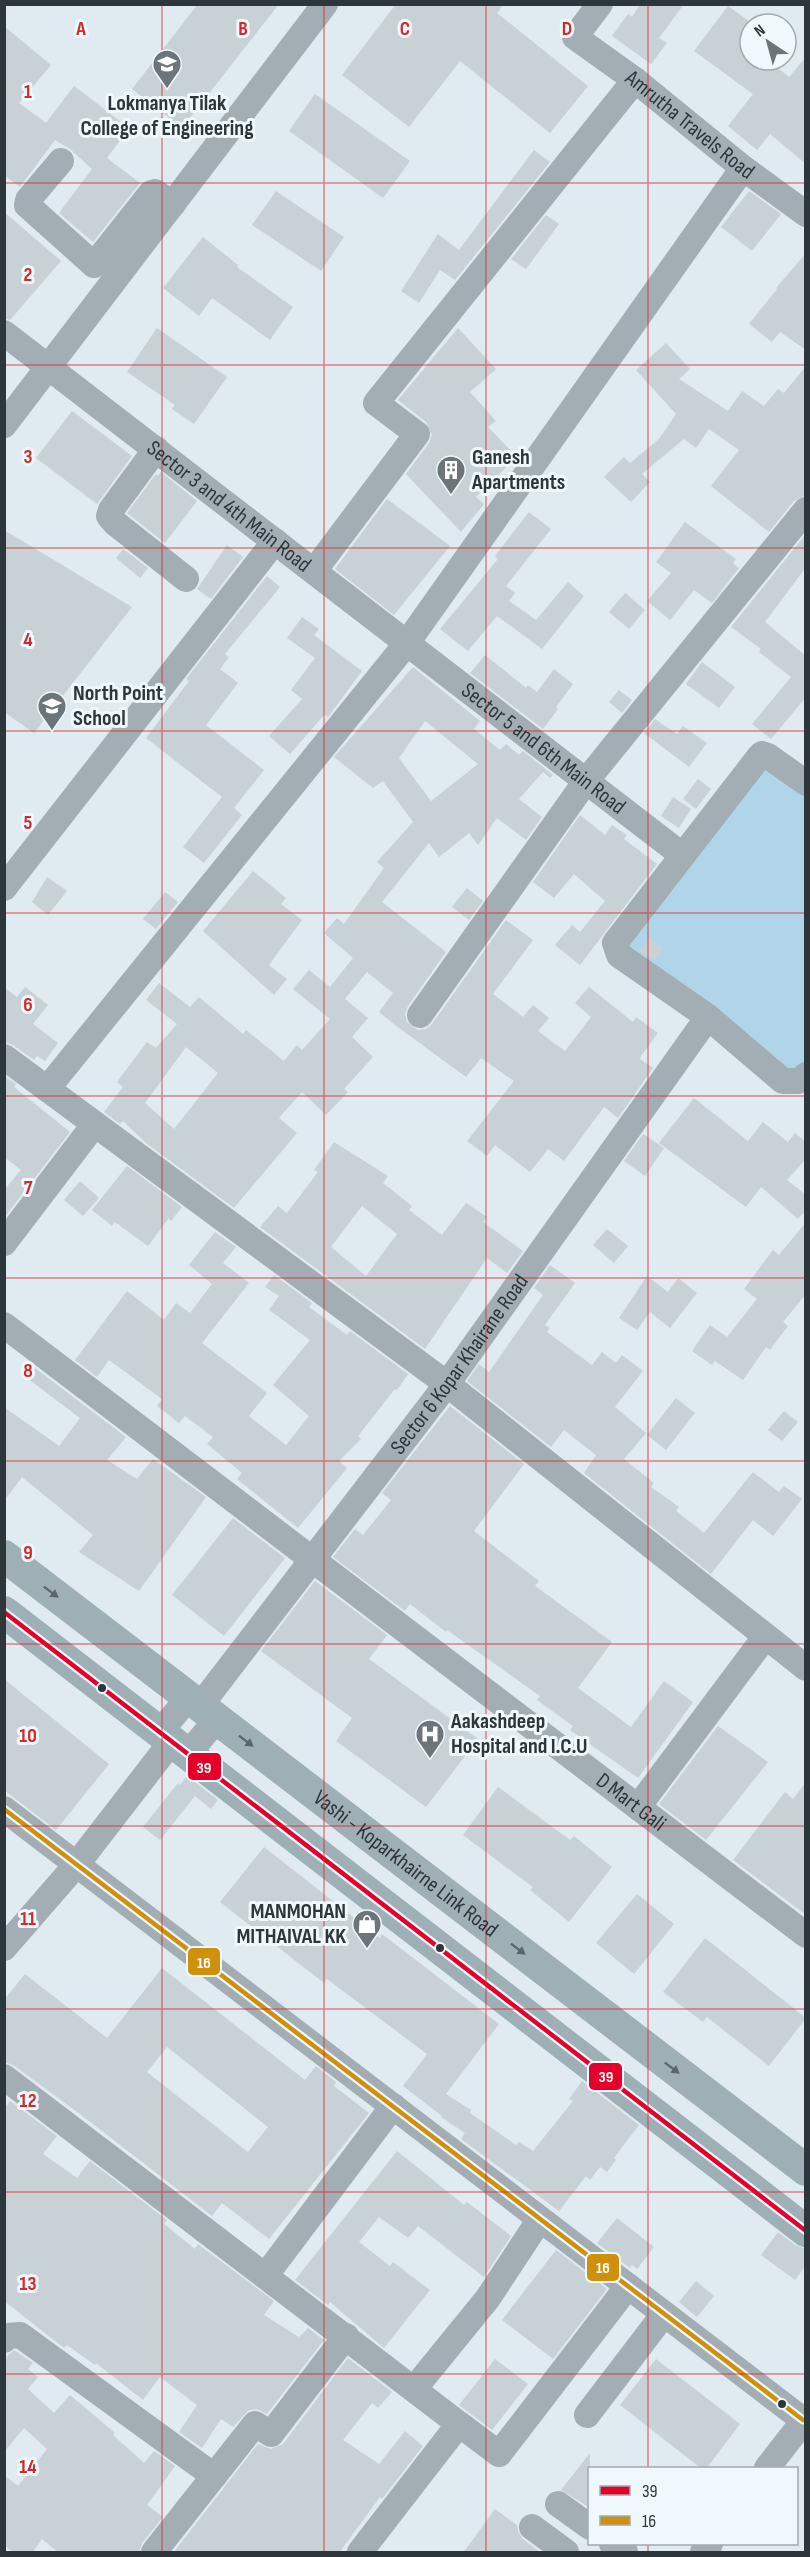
<svg xmlns="http://www.w3.org/2000/svg" width="810" height="2557" viewBox="0 0 810 2557" font-family="'Sofia Sans Condensed',sans-serif">
<rect width="100%" height="100%" fill="#dfebf1"/>
<polygon fill="#b0d5e8" points="770,763 805,791 805,1065 785,1091 616,960"/>
<g fill="#c7d1d6" fill-rule="evenodd">
<polygon points="198,4 279,4 182,128 132,89"/>
<polygon points="396,4 504,4 497,13 588,86 550,133 460,61 409,127 342,75"/>
<polygon points="640,4 684,4 659,38 667,43 651,64 612,36 628,14 632,17"/>
<polygon points="728,6 750,22 750,60 768,60 789,77 806,57 806,164 770,134 757,150 728,126 753,94 694,51"/>
<polygon points="4,26 51,65 19,103 46,123 74,86 129,128 107,158 140,183 93,242 59,213 92,169 70,149 55,140 20,187 4,175"/>
<polygon points="315,94 410,161 383,198 289,131"/>
<polygon points="534,150 550,162 455,280 440,270 419,303 401,291 438,234 459,250"/>
<polygon points="276,191 344,237 321,271 252,225"/>
<polygon points="749,191 781,214 752,251 721,227"/>
<polygon points="4,212 61,261 10,320 4,318"/>
<polygon points="546,215 559,224 526,269 511,259"/>
<polygon points="203,237 238,265 237,267 293,307 270,340 212,298 199,316 163,288"/>
<polygon points="806,253 806,350 780,332 772,342 749,324 777,289 776,288"/>
<polygon points="157,328 227,377 194,424 172,409 175,405 127,372"/>
<polygon points="458,328 496,369 470,392 496,421 488,427 517,457 476,497 484,504 461,532 406,474 429,443 432,435 426,422 398,400"/>
<polygon points="666,343 690,369 679,379 728,411 742,391 764,406 778,389 784,393 806,366 806,495 794,501 769,532 711,486 739,450 709,429 696,448 684,439 642,474 650,482 631,502 604,477 624,457 630,463 659,439 676,414 636,370"/>
<polygon points="72,411 132,456 97,504 36,458"/>
<polygon points="161,472 197,501 165,543 127,513 156,474 158,476"/>
<polygon points="387,499 450,546 394,615 335,569"/>
<polygon points="529,512 551,529 506,586 515,593 509,601 536,620 568,582 584,596 542,649 497,616 468,651 440,629 498,559 495,556"/>
<polygon points="685,522 736,559 733,563 739,568 712,603 694,590 670,620 647,601 671,573 656,562"/>
<polygon points="4,530 132,607 34,733 4,712"/>
<polygon points="806,534 806,567 765,622 806,656 806,697 771,739 752,724 791,677 759,652 761,649 731,627"/>
<polygon points="227,545 243,557 211,599 197,589"/>
<polygon points="123,549 148,568 140,578 116,558"/>
<polygon points="267,576 280,587 225,654 229,657 220,669 238,683 206,725 264,770 234,808 242,815 204,863 183,847 222,797 146,738 189,681 186,679"/>
<polygon points="625,593 645,610 629,629 609,612"/>
<polygon points="302,617 319,629 314,635 362,671 328,717 324,715 290,754 269,736 302,699 291,690 315,658 287,638"/>
<polygon points="485,655 526,688 528,685 537,692 554,669 573,684 556,707 558,709 543,729 470,673"/>
<polygon points="702,662 735,687 719,708 686,684"/>
<path d="M413,667L480,721L474,729L500,750L506,744L519,755L523,751L553,775L550,778L543,772L519,799L542,817L526,840L497,818L478,845L469,833L439,857L429,843L382,902L446,952L408,1006L405,1014L407,1022L418,1030L426,1029L432,1024L506,920L533,940L493,994L523,1017L533,1005L549,1018L538,1031L565,1051L591,1017L575,1003L589,987L633,1022L636,1017L658,1033L641,1056L640,1059L653,1068L618,1118L604,1107L564,1161L548,1149L530,1172L495,1145L487,1156L467,1141L514,1081L481,1058L466,1077L395,1025L379,1012L393,993L367,972L345,999L368,1018L352,1037L373,1057L344,1089L348,1092L326,1115L302,1092L279,1118L297,1133L234,1208L146,1143L123,1121L120,1124L104,1112L123,1087L117,1082L147,1042L156,1048L177,1024L146,1000L159,983L190,1007L199,997L243,1034L246,1030L284,1061L297,1045L302,1050L330,1019L293,989L309,970L330,987L353,958L324,933L337,918L344,924L384,868L377,862L413,822L383,781L373,788L334,757ZM425,721L478,764L431,801L399,758ZM186,1047L218,1073L174,1129L145,1103Z"/>
<polygon points="619,690 632,700 622,713 609,702"/>
<polygon points="655,719 677,734 683,726 707,743 689,767 644,733"/>
<polygon points="698,779 711,789 696,809 683,799"/>
<polygon points="673,797 691,809 679,828 661,816"/>
<polygon points="580,815 605,835 612,825 627,835 624,839 657,864 580,965 555,945 572,925 580,932 605,901 574,874 554,898 533,882"/>
<polygon points="253,871 286,898 281,904 302,920 269,965 287,979 274,995 203,931"/>
<polygon points="47,877 67,891 48,915 32,902"/>
<polygon points="467,888 483,901 469,920 452,907"/>
<polygon points="165,892 178,902 156,929 143,919"/>
<polygon points="650,937 664,948 654,961 639,951"/>
<polygon points="4,987 17,997 25,987 48,1005 33,1024 58,1043 45,1061 37,1056 34,1060 13,1045 4,1042"/>
<polygon points="4,1076 16,1084 14,1087 70,1132 4,1218 4,1190 21,1170 4,1157"/>
<polygon points="694,1098 748,1141 763,1122 788,1142 795,1133 806,1142 806,1159 787,1180 806,1195 806,1210 798,1219 761,1187 746,1207 659,1143"/>
<polygon points="643,1134 664,1148 645,1176 624,1161"/>
<path d="M334,1142L388,1176L383,1183L412,1206L409,1210L442,1235L466,1203L487,1217L483,1222L523,1251L507,1273L487,1258L425,1349L260,1227L278,1206L287,1213L318,1172L314,1170ZM362,1206L397,1234L366,1276L331,1247Z"/>
<polygon points="127,1166 182,1207 171,1221 169,1218 148,1246 115,1222 112,1226 92,1210"/>
<polygon points="80,1181 99,1198 83,1216 64,1200"/>
<polygon points="806,1222 806,1294 783,1322 788,1326 770,1350 766,1347 743,1380 715,1361 712,1365 692,1351 710,1325 727,1337 757,1299 744,1289 773,1250 779,1255"/>
<polygon points="607,1229 628,1246 614,1263 593,1245"/>
<polygon points="215,1232 236,1247 223,1263 249,1283 202,1343 267,1393 249,1416 286,1445 309,1416 273,1385 310,1340 269,1310 279,1296 265,1287 274,1275 312,1303 309,1307 347,1335 350,1331 408,1374 397,1390 395,1389 358,1436 361,1439 339,1461 347,1468 298,1528 237,1479 242,1473 207,1444 213,1437 185,1416 179,1423 157,1406 162,1399 109,1360 97,1377 75,1360 127,1291 164,1320 176,1303 190,1313 212,1284 189,1265"/>
<polygon points="550,1265 575,1283 545,1325 550,1328 547,1332 592,1365 602,1352 616,1363 622,1355 643,1371 615,1407 646,1433 624,1459 654,1483 651,1487 679,1507 676,1511 704,1533 753,1472 779,1492 784,1486 802,1499 773,1536 753,1520 711,1574 584,1473 596,1455 564,1430 551,1447 467,1381 479,1364 489,1372 543,1295 534,1288"/>
<polygon points="647,1276 668,1292 678,1278 697,1293 670,1328 650,1312 637,1330 619,1318"/>
<polygon points="31,1365 126,1437 107,1460 137,1479 153,1459 206,1497 139,1591 79,1552 93,1535 22,1477 4,1501 4,1407 59,1446 80,1418 23,1375"/>
<polygon points="676,1398 695,1413 666,1450 647,1435"/>
<polygon points="450,1406 524,1464 474,1531 539,1581 535,1586 612,1642 578,1688 631,1727 664,1681 693,1702 638,1778 570,1730 573,1726 537,1700 540,1696 447,1630 446,1632 410,1604 405,1611 333,1557 355,1529 363,1535 391,1500 382,1493"/>
<polygon points="784,1411 798,1422 782,1441 768,1430"/>
<polygon points="233,1518 285,1558 224,1636 172,1595"/>
<polygon points="315,1581 387,1635 369,1659 478,1739 426,1807 336,1741 352,1718 261,1651"/>
<polygon points="4,1679 109,1764 56,1830 4,1790"/>
<polygon points="718,1726 768,1762 706,1840 659,1804"/>
<polygon points="187,1776 218,1800 211,1809 195,1796 160,1840 143,1827 178,1783 180,1785"/>
<polygon points="806,1782 806,1915 733,1860 785,1792 793,1799"/>
<polygon points="498,1787 570,1840 574,1836 612,1867 569,1922 530,1890 533,1887 463,1835"/>
<polygon points="264,1847 380,1938 382,1934 499,2024 446,2094 471,2110 470,2113 516,2145 519,2142 533,2151 573,2101 569,2099 582,2081 639,2125 614,2158 616,2160 607,2172 600,2167 590,2180 586,2176 559,2211 461,2139 465,2133 441,2117 442,2116 403,2086 427,2054 327,1979 324,1983 220,1902"/>
<polygon points="637,1894 674,1924 634,1974 596,1943"/>
<polygon points="705,1938 806,2018 769,2066 707,2017 703,2022 663,1992"/>
<path d="M162,1968L305,2080L316,2066L336,2082L334,2086L369,2113L269,2239L222,2203L212,2216L76,2111L13,2065L4,2062V2000L25,1974L107,2038ZM167,2047L268,2127L248,2152L147,2072Z"/>
<polygon points="10,2101 57,2136 43,2154 77,2178 90,2161 167,2220 164,2224 195,2249 198,2244 274,2301 264,2315 299,2337 308,2328 324,2340 267,2414 257,2409 249,2410 233,2427 221,2419 202,2448 179,2432 197,2405 160,2377 143,2400 96,2363 95,2365 67,2345 64,2348 4,2301 4,2109"/>
<polygon points="397,2151 464,2205 467,2202 511,2236 484,2277 418,2226 408,2238 379,2217 359,2242 390,2266 393,2262 430,2290 384,2348 330,2302 328,2305 295,2280"/>
<polygon points="617,2218 654,2247 637,2269 632,2265 630,2268 597,2243"/>
<polygon points="778,2232 795,2245 806,2249 806,2265 795,2280 761,2255"/>
<polygon points="556,2250 607,2289 553,2359 502,2320"/>
<polygon points="696,2281 714,2296 697,2317 679,2302"/>
<polygon points="14,2350 33,2363 28,2369 38,2377 28,2389 54,2413 70,2395 115,2433 113,2435 144,2463 154,2451 175,2466 147,2505 163,2517 142,2543 139,2553 59,2553 42,2539 32,2553 14,2553 4,2545 4,2475 18,2486 47,2449 24,2428 4,2452 4,2359"/>
<polygon points="348,2358 392,2392 378,2408 372,2403 343,2440 379,2464 405,2431 423,2446 382,2499 380,2497 339,2553 173,2553 258,2444 271,2449 283,2444"/>
<polygon points="495,2359 528,2384 492,2430 459,2405"/>
<polygon points="656,2359 740,2424 706,2469 702,2469 620,2405"/>
<polygon points="590,2453 590,2508 561,2490"/>
<polygon points="495,2509 517,2525 518,2532 523,2539 541,2553 463,2553"/>
</g>
<g fill="none" stroke-linecap="round" stroke-linejoin="round">
<g stroke="#a3aeb4" stroke-width="26">
<path id="s1" d="M600,4L575,37L635,80L743,168L806,214"/>
<polyline points="61,161 28,200 27,205 94,265 151,193 155,192 173,204"/>
<path id="s2" d="M4,333L682,855"/>
<polyline points="4,425 325,4"/>
<polyline points="156,449 111,510 109,516 115,523 186,579"/>
<polyline points="314,571 417,434 376,403 635,80"/>
<polyline points="806,783 768,756 762,754 759,757 615,943 619,955 708,1017 783,1081 799,1081 806,1075"/>
<polyline points="4,888 275,541"/>
<polyline points="420,1015 586,781 806,510"/>
<polyline points="4,1057 447,1384 806,1668"/>
<polyline points="47,1089 407,643 743,168"/>
<polyline points="4,1243 94,1125"/>
<path id="s3" d="M4,1325L806,1935"/>
<path id="s4" d="M200,1706L447,1384L708,1017"/>
<polyline points="160,1732 189,1697"/>
<polyline points="188,1754 217,1719"/>
<polyline points="638,1807 765,1637"/>
<polyline points="4,1809 803,2420"/>
<polyline points="4,1948 77,1864 172,1741"/>
<polyline points="4,2077 459,2424 360,2552"/>
<polyline points="266,2275 393,2106"/>
<polyline points="4,2340 7,2336 20,2335 214,2476"/>
<polyline points="414,2389 488,2298 540,2219"/>
<polyline points="587,2415 664,2314"/>
<polyline points="459,2424 499,2454 628,2286"/>
<polyline points="767,2468 806,2418"/>
<polyline points="558,2504 590,2527"/>
<polyline points="532,2527 566,2552"/>
<polyline points="612,2544 625,2552"/>
<polyline points="154,2552 255,2424 271,2434 346,2336"/>
<polyline points="703,2552 710,2544"/>
</g>
<g stroke="#9fafb6" stroke-width="32">
<path id="s5" d="M4,1556L806,2170"/>
<polyline points="4,1612 806,2231"/>
</g>
<g stroke="#eff8fd" stroke-width="9">
<polyline id="bus-1" points="4,1612 806,2231"/>
</g>
<g stroke="#eff8fd" stroke-width="9">
<polyline id="bus-2" points="4,1809 803,2420"/>
</g>
<use href="#bus-1" stroke="#e4002b" stroke-width="4.5"/>
<use href="#bus-2" stroke="#cf900c" stroke-width="4.5"/>
</g>
<defs><path id="oneway-solid" d="M-6-.8H1V-3.2L6.5 0L1 3.2V.8H-6Z" transform="scale(1.5)"/></defs>
<g fill="#5b666c">
<use href="#oneway-solid" transform="translate(51 1592) rotate(37)"/>
<use href="#oneway-solid" transform="translate(246 1741) rotate(37)"/>
<use href="#oneway-solid" transform="translate(518 1949) rotate(37)"/>
<use href="#oneway-solid" transform="translate(672 2068) rotate(37)"/>
</g>
<path fill="none" stroke="#d62828" stroke-width="1.5" stroke-opacity="0.55" d="M162,4V2552M324,4V2552M486,4V2552M648,4V2468M4,183H806M4,365H806M4,548H806M4,731H806M4,913H806M4,1096H806M4,1278H806M4,1461H806M4,1644H806M4,1826H806M4,2009H806M4,2192H806M4,2374H806M648,2544V2552"/>
<defs>
<g id="university-pin" transform="scale(1.5)"><path d="M0 17L-7.5 6A9.5 9.5 0 1 1 7.5 6Z" fill="#6b757a" stroke="#eff8fd"/><path d="M0-5L7-2L0 1L-7-2ZM-4 1L0 2.5L4 1V4Q0 6-4 4Z" fill="#fff"/></g>
<g id="building-pin" transform="scale(1.5)"><path d="M0 17L-7.5 6A9.5 9.5 0 1 1 7.5 6Z" fill="#6b757a" stroke="#eff8fd"/><path d="M-4-6H4V6H1V3H-1V6H-4ZM-2.5-4.3h1.7v1.8h-1.7ZM.8-4.3h1.7v1.8H.8ZM-2.5-1h1.7V.8h-1.7ZM.8-1h1.7V.8H.8Z" fill="#fff"/></g>
<g id="school-pin" transform="scale(1.5)"><path d="M0 17L-7.5 6A9.5 9.5 0 1 1 7.5 6Z" fill="#6b757a" stroke="#eff8fd"/><path d="M0-5L7-2L0 1L-7-2ZM-4 1L0 2.5L4 1V4Q0 6-4 4Z" fill="#fff"/></g>
<g id="hospital-pin" transform="scale(1.5)"><path d="M0 17L-7.5 6A9.5 9.5 0 1 1 7.5 6Z" fill="#6b757a" stroke="#eff8fd"/><path d="M-5-5h3v3.5h4V-5h3V5h-3V1.5h-4V5h-3Z" fill="#fff"/></g>
<g id="shop-pin" transform="scale(1.5)"><path d="M0 17L-7.5 6A9.5 9.5 0 1 1 7.5 6Z" fill="#6b757a" stroke="#eff8fd"/><path d="M-5-2.5h2.3a2.7 3.5 0 0 1 5.4 0H5L5.5 6h-11ZM-1.5-2.5h3a1.5 2.3 0 0 0-3 0Z" fill="#fff"/></g>
</defs>
<g fill-rule="evenodd">
<use href="#university-pin" x="167" y="64"/>
<use href="#building-pin" x="451" y="470"/>
<use href="#school-pin" x="52" y="706"/>
<use href="#hospital-pin" x="430" y="1734"/>
<use href="#shop-pin" x="367" y="1924"/>
</g>
<g fill="#2d363a" stroke="#eff8fd" stroke-width="2">
<circle cx="102" cy="1688" r="5"/>
<circle cx="440" cy="1948" r="5"/>
<circle cx="782" cy="2404" r="5"/>
</g>
<g text-anchor="middle" dominant-baseline="central" stroke-width="6" stroke-linejoin="round" paint-order="stroke">
<g font-size="22" font-weight="bold" fill="#2d363a" stroke="#eff8fd" text-anchor="start">
<text x="167" y="103" text-anchor="middle">Lokmanya Tilak<tspan x="167" dy="25">College of Engineering</tspan></text>
<text x="472" y="457">Ganesh<tspan x="472" dy="25">Apartments</tspan></text>
<text x="73" y="693">North Point<tspan x="73" dy="25">School</tspan></text>
<text x="451" y="1721">Aakashdeep<tspan x="451" dy="25">Hospital and I.C.U</tspan></text>
<text x="346" y="1911" text-anchor="end">MANMOHAN<tspan x="346" dy="25">MITHAIVAL KK</tspan></text>
</g>
<g font-size="22" fill="#2d363a" stroke="#eff8fd">
<text stroke="none"><textPath href="#s1" startOffset="186">Amrutha Travels Road</textPath></text>
<text stroke="none"><textPath href="#s2" startOffset="284">Sector 3 and 4th Main Road</textPath></text>
<text stroke="none"><textPath href="#s2" startOffset="681">Sector 5 and 6th Main Road</textPath></text>
<text stroke="none"><textPath href="#s4" startOffset="429">Sector 6 Kopar Khairane Road</textPath></text>
<text stroke="none"><textPath href="#s3" startOffset="788">D Mart Gali</textPath></text>
<text stroke="none"><textPath href="#s5" startOffset="506">Vashi - Koparkhairne Link Road</textPath></text>
</g>
</g>
<g font-size="20" text-anchor="middle" font-weight="bold" fill="#d62828" stroke="#eff8fd" stroke-width="6" stroke-linejoin="round" paint-order="stroke">
<text x="81" y="35">A</text>
<text x="243" y="35">B</text>
<text x="405" y="35">C</text>
<text x="567" y="35">D</text>
<text x="28" y="98">1</text>
<text x="28" y="281">2</text>
<text x="28" y="463">3</text>
<text x="28" y="646">4</text>
<text x="28" y="829">5</text>
<text x="28" y="1011">6</text>
<text x="28" y="1194">7</text>
<text x="28" y="1377">8</text>
<text x="28" y="1559">9</text>
<text x="28" y="1742">10</text>
<text x="28" y="1925">11</text>
<text x="28" y="2107">12</text>
<text x="28" y="2290">13</text>
<text x="28" y="2473">14</text>
</g>
<g stroke="#eff8fd" stroke-width="2">
<rect x="187" y="1752" width="35" height="29" rx="6" fill="#e4002b"/>
<rect x="187" y="1947" width="34" height="29" rx="6" fill="#cf900c"/>
<rect x="588" y="2062" width="35" height="29" rx="6" fill="#e4002b"/>
<rect x="586" y="2253" width="34" height="29" rx="6" fill="#cf900c"/>
</g>
<g font-size="16" text-anchor="middle" font-weight="bold" fill="#fff">
<text x="204" y="1773">39</text>
<text x="204" y="1968">16</text>
<text x="606" y="2082">39</text>
<text x="603" y="2273">16</text>
</g>
<rect width="810" height="2557" fill="none" stroke="#2d363a" stroke-width="12"/>
<rect x="588" y="2467" width="210" height="78" fill="#eff8fd" stroke="#a1aaaf" stroke-width="1.5"/>
<rect x="600" y="2486" width="30" height="9" fill="#e4002b" stroke="#a1aaaf" stroke-width="1.5"/>
<text x="642" y="2497" font-size="18" fill="#2d363a">39</text>
<rect x="600" y="2516" width="30" height="9" fill="#cf900c" stroke="#a1aaaf" stroke-width="1.5"/>
<text x="642" y="2527" font-size="18" fill="#2d363a">16</text>
<g transform="translate(768 42) rotate(324)"><circle r="28" fill="#eff8fd" stroke="#a1aaaf" stroke-width="1.5"/>
<path d="M0-4.5L10 22L0 15L-10 22Z" fill="#6b757a"/>
<text y="-9" font-size="16" font-weight="bold" text-anchor="middle" fill="#2d363a">N</text>
</g>
</svg>
